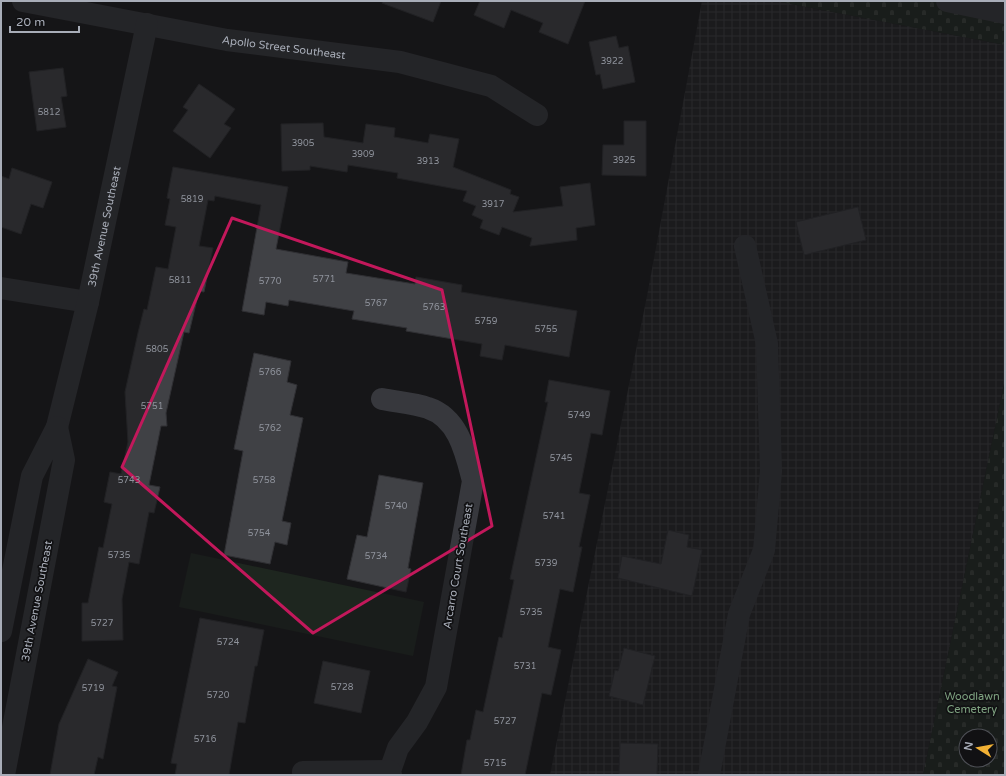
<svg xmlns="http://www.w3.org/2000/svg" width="1006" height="776" viewBox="0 0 1006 776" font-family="'Varela Round',sans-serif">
<defs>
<pattern id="industrial-grid" width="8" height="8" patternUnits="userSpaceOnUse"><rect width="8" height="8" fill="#222225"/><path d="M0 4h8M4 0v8" fill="none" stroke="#3f3f43"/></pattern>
<pattern id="cemetery-stones" width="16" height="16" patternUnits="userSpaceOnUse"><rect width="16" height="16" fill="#1e261f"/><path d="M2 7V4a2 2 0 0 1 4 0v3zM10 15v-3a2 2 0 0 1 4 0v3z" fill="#3c433d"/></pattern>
</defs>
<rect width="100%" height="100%" fill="#161618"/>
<polygon fill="url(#industrial-grid)" points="702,1 775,1 1005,45 1005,379 923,775 550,775 647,296"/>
<g fill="url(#cemetery-stones)" fill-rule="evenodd">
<polygon points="775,1 1005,1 1005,45"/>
<path d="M1005,379V775H923ZM966,736H990V760H966Z"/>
</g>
<polygon fill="#1e261f" points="191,553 424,602 413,656 179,607"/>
<g fill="#404145" stroke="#303034">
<polygon points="383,1 441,1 433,22 382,3"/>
<polygon points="480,1 585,1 568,44 539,32 543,23 511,10 504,28 474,15"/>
<polygon points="616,36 619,48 628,46 635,82 603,89 600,74 596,75 589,42"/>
<polygon points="63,68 67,96 61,97 66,127 37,131 29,72"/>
<polygon points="199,84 235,109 224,124 231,128 210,158 173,131 188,110 183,107"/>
<polygon points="624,121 646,121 646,176 602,175 603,145 624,145"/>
<polygon points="323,123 324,137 363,143 366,124 395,128 394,137 428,143 430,134 459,139 453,167 511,190 510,194 519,197 513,212 563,206 560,187 590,183 595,225 576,228 577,240 530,246 532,238 502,227 499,235 480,228 483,220 472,215 476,206 463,201 467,191 397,178 398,173 348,165 347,172 310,166 310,170 282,171 281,124"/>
<polygon points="173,167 288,187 276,249 348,262 346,273 415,284 416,277 462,285 461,292 577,311 569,357 505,345 502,360 480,356 482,344 406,331 407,328 352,319 354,311 289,300 288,306 266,302 264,315 242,311 261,205 215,196 214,201 208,200 199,246 213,248 204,292 199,291 189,333 184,332 166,413 167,426 161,426 149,485 160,487 154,513 149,512 139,564 129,562 122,599 123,640 82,641 82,603 88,603 99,547 103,548 112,504 104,502 110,472 121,474 128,442 125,392 138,333 144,309 147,310 156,267 168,269 176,227 165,225 170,199 167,198"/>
<polygon points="12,168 52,182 43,208 31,204 21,234 1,227 1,176 9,179"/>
<polygon points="858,207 866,240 804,255 796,222"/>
<polygon points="254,353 291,361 287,382 297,385 290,415 303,418 282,521 291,523 287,545 275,542 270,564 224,555 243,451 234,449"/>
<polygon points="549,380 610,391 602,435 591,433 579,493 590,495 579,547 582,547 573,592 560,589 548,647 561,650 551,695 542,693 525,775 461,775 467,740 470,740 476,710 483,712 499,637 502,638 514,580 510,579 548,402 545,402"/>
<polygon points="379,475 423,483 408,568 411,569 406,592 347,579 357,535 367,537"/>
<polygon points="668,530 689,535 687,547 702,550 692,596 618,578 622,556 661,564"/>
<polygon points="200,618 264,630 257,666 255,666 245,723 238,722 229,775 175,775 177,764 171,763"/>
<polygon points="624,648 655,656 643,705 609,696 615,670 618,671"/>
<polygon points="88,659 118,672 112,686 117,687 103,759 98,757 94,775 50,775 59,724"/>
<polygon points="323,661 370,671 361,713 314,703"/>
<polygon points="620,743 658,744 657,775 619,775"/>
</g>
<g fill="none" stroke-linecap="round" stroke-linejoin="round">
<g stroke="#37383d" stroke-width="22">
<path id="s1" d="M23,1L227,40L400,62L491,86L537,115"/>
<polyline points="947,1 1005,13"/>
<polyline points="1,288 88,302"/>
<path d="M382,399C397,402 414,403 428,408C459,418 466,454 473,481L436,687L417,722L398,748L390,771L391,775"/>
<path id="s2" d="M57,427L88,302L147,24"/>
<polyline points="1,631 32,476 57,427 64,460 4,775"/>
<polyline points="303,772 390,771"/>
<polyline points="709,775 739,614 764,550 771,471 767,344 745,246"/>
</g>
</g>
<path d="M0 0H1006V776H0ZM232,218L442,290L492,526L313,633L122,467Z" fill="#161618" fill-opacity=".55" fill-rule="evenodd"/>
<path fill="none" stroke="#c2185b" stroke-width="3" stroke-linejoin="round" d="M232,218L442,290L492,526L313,633L122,467Z"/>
<g text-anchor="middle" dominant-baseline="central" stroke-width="3.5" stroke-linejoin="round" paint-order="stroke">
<g font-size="9" fill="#8e929b">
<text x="612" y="61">3922</text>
<text x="49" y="112">5812</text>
<text x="303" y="143">3905</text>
<text x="363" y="154">3909</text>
<text x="624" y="160">3925</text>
<text x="428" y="161">3913</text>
<text x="192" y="199">5819</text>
<text x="493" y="204">3917</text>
<text x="324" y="279">5771</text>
<text x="180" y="280">5811</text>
<text x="270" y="281">5770</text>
<text x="376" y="303">5767</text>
<text x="434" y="307">5763</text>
<text x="486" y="321">5759</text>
<text x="546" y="329">5755</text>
<text x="157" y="349">5805</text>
<text x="270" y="372">5766</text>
<text x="152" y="406">5751</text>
<text x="579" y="415">5749</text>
<text x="270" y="428">5762</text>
<text x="561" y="458">5745</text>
<text x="129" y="480">5743</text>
<text x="264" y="480">5758</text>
<text x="396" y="506">5740</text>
<text x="554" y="516">5741</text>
<text x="259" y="533">5754</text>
<text x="119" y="555">5735</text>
<text x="376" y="556">5734</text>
<text x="546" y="563">5739</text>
<text x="531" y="612">5735</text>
<text x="102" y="623">5727</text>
<text x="228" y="642">5724</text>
<text x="525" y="666">5731</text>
<text x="342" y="687">5728</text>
<text x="93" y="688">5719</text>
<text x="218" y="695">5720</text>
<text x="505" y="721">5727</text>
<text x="205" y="739">5716</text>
<text x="495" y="763">5715</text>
</g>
<g font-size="11" fill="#a8adb8" stroke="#111113">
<text stroke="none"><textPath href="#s1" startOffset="265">Apollo Street Southeast</textPath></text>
<text stroke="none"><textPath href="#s2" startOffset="206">39th Avenue Southeast</textPath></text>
<text transform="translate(458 566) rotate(-80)">Arcarro Court Southeast</text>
<text transform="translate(37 601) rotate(-79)">39th Avenue Southeast</text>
</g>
<g font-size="11" fill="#7fa381" stroke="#111113">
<text x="972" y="696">Woodlawn<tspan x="972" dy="13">Cemetery</tspan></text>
</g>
</g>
<rect width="1006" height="776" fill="none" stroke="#a8adb8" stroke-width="4"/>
<g transform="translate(978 748) rotate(281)"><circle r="19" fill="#111113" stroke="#4d4f55"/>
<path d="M0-3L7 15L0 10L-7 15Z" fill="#f2b134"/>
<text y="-6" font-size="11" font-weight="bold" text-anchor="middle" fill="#a8adb8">N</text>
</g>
<path d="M10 26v6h69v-6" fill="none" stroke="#a8adb8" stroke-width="2"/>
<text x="16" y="26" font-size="12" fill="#a8adb8" stroke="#111113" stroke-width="3" paint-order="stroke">20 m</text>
</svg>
